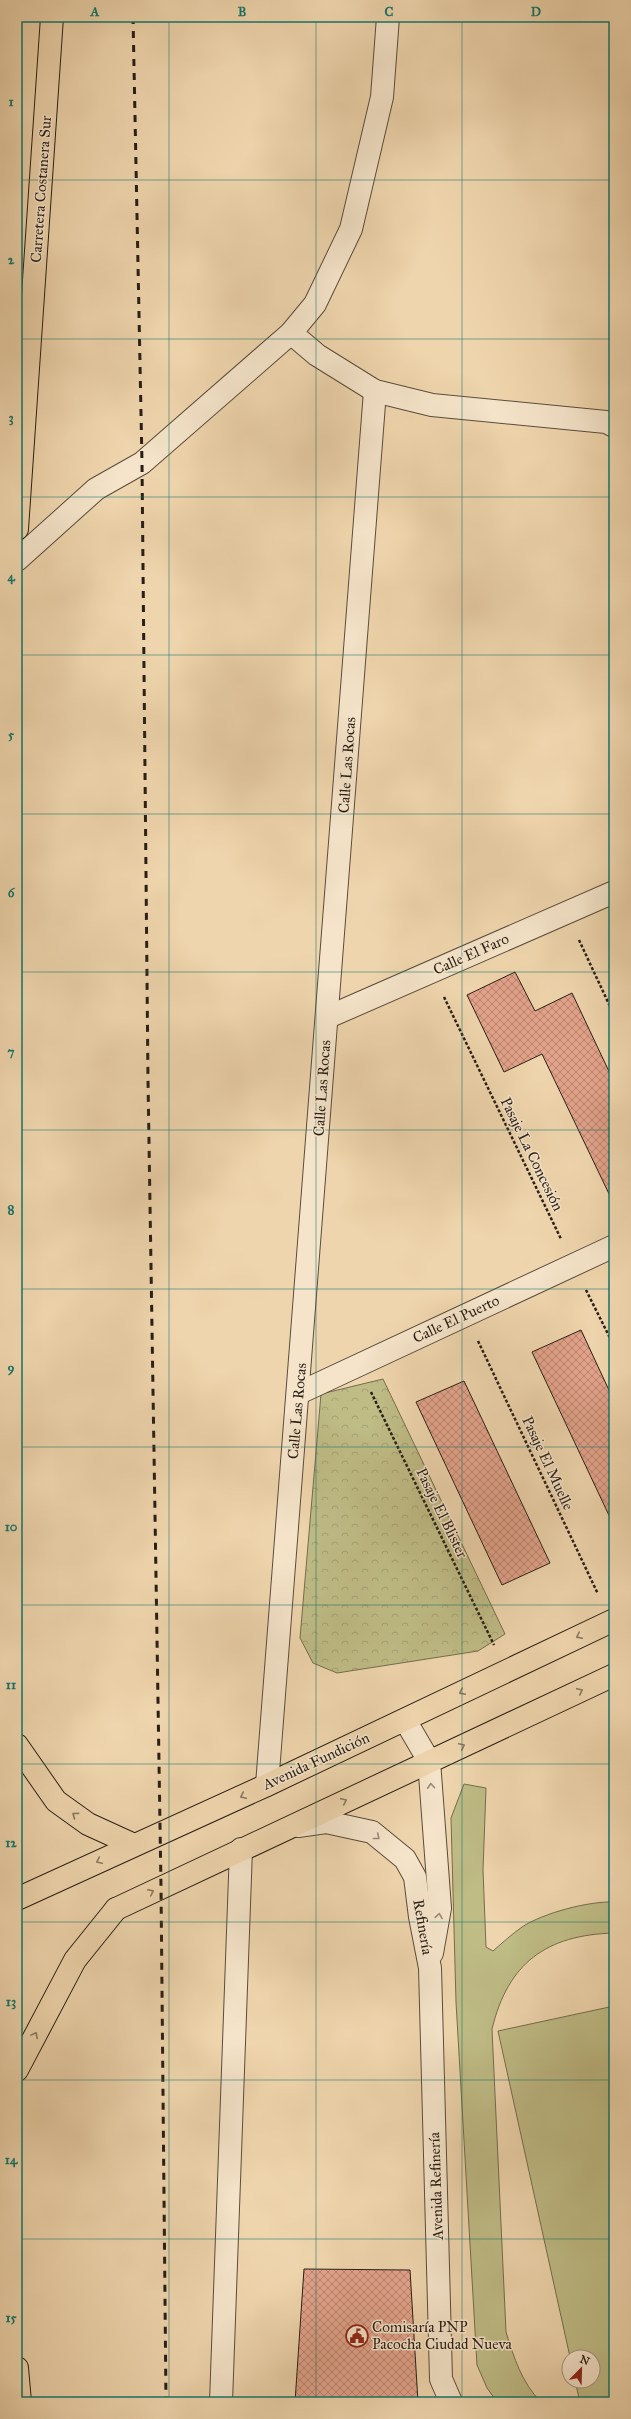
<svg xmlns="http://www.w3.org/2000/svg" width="631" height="2419" viewBox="0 0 631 2419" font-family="'IM FELL Great Primer',serif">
<defs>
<pattern id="forest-crowns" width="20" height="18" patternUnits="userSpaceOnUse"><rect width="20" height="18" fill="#bfbc86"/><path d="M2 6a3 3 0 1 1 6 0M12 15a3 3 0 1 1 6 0" fill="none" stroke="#a4a173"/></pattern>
<pattern id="building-cross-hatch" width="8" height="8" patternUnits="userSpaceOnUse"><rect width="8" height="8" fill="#e3a38b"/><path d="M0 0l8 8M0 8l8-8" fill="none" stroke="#b88471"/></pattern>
</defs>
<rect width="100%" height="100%" fill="#efd5ad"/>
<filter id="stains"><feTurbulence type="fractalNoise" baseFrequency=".005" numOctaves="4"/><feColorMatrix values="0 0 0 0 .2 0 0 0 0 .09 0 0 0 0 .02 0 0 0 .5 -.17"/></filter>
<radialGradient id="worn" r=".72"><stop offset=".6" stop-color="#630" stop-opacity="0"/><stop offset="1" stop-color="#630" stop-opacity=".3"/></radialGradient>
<polygon fill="url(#forest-crowns)" stroke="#746d4e" points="383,1379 505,1634 478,1651 337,1673 313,1663 300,1638 321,1394"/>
<g fill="#bfbc86" stroke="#746d4e">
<path d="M464,1784L486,1788L483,1870L486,1947L493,1951C502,1943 512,1934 522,1927C543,1913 589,1901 614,1902V1933C546,1935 508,1963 492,2029L506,2332C514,2358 522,2383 541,2402H497L487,2388L477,2365L456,2002L451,1818Z"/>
<polygon points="614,2006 614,2402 580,2402 575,2381 593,2381 593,2357 570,2357 498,2031"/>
</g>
<g fill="url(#building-cross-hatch)" stroke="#281e16">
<polygon points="515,972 535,1011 572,993 614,1082 614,1197 611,1198 542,1054 504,1072 467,995"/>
<polygon points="581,1330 614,1401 614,1526 532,1352"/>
<polygon points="464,1381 550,1563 502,1585 416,1402"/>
<polygon points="304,2269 410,2270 418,2402 295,2402"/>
</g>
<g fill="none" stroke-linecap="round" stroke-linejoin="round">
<g stroke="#5a4c3c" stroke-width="24">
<g id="minor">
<polyline points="291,333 317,355 375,391 432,405 606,422 614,426"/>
<polyline points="17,560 96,489 142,463 291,333 315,304 351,229 382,97 388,17"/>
<polyline points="328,1017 614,892"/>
<polyline points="299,1393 614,1246"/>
<polyline points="405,1720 429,1761 440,1908 432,1953"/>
<polyline points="267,1785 375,391"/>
<polyline points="298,1826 326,1822 372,1832 405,1859 415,1877 420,1917 430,1968 441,2379 451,2402"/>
<polyline points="221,2402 241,1849"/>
</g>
</g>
<g stroke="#281e16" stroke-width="24">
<g id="major">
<polyline points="17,1899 267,1785 614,1620"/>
<polyline points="116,1909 614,1675"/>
</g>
</g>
<g stroke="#281e16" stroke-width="24">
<g id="highway">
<polyline points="17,529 52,17"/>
<polyline points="17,1745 56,1801 88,1824 134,1845"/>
<polyline points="17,2070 75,1960 116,1909"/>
<polyline points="17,2368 20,2402"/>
</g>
</g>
<g stroke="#281e16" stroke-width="2.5" stroke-dasharray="3 2" stroke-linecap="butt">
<polyline points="579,940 614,1015"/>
<polyline points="444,997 561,1239"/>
<polyline points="586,1290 614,1346"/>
<polyline points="478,1341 598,1594"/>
<polyline points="371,1392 494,1645"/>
</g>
<use href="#minor" stroke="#f5e4ca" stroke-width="22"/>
<use href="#major" stroke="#efd5ad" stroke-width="22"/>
<use href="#highway" stroke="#efd5ad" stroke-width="22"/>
<polyline stroke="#281e16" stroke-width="3" stroke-dasharray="7 7" stroke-linecap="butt" points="133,17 142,463 148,1080 161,1887 166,2402"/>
</g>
<defs><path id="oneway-chevron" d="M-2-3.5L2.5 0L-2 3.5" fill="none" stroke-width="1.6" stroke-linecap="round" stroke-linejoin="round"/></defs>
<g stroke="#8c7a62">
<use href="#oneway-chevron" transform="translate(579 1636) rotate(154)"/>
<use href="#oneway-chevron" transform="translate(580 1691) rotate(-25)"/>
<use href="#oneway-chevron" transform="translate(462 1692) rotate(154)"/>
<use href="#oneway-chevron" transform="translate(462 1746) rotate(-25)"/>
<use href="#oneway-chevron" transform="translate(243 1796) rotate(155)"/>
<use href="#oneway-chevron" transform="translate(344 1801) rotate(-25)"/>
<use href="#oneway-chevron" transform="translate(75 1815) rotate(-144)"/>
<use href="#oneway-chevron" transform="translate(99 1861) rotate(155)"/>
<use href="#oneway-chevron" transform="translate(151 1892) rotate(-26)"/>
<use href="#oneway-chevron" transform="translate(35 2035) rotate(-62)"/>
</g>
<g stroke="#998b79">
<use href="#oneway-chevron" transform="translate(431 1786) rotate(-94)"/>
<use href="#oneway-chevron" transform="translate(377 1837) rotate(39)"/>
<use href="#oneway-chevron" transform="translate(439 1916) rotate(-81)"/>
</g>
<path fill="none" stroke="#0f766e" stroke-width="1" stroke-opacity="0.55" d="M169,17V2402M316,17V2402M462,17V2402M17,180H614M17,339H614M17,497H614M17,655H614M17,814H614M17,972H614M17,1130H614M17,1289H614M17,1447H614M17,1605H614M17,1764H614M17,1922H614M17,2080H614M17,2239H614"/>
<defs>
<g id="civic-ring" transform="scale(1.15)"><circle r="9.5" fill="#f5e4ca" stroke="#8f2418" stroke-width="1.5"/><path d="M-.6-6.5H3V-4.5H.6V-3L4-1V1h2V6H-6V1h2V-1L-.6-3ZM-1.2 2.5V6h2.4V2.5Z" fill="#8f2418"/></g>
</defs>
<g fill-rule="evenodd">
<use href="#civic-ring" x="357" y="2336"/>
</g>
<g text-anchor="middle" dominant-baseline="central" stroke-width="3" stroke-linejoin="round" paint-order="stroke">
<g font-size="15" fill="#281e16" stroke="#f5e4ca">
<text transform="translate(41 189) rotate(-86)">Carretera Costanera Sur</text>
<text transform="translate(347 765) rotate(-86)">Calle Las Rocas</text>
<text transform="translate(471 954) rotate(-24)">Calle El Faro</text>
<text transform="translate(322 1088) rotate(-86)">Calle Las Rocas</text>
<text transform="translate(532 1154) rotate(64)">Pasaje La Concesión</text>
<text transform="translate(456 1319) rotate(-25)">Calle El Puerto</text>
<text transform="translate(297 1411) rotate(-85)">Calle Las Rocas</text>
<text transform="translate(548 1463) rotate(65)">Pasaje El Muelle</text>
<text transform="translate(442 1513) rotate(64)">Pasaje El Blister</text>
<text transform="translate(316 1761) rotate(-25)">Avenida Fundición</text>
<text transform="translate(423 1927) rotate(80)">Refinería</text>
<text transform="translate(436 2186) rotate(-92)">Avenida Refinería</text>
</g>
<g font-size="15" fill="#281e16" stroke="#f5e4ca" text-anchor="start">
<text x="372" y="2327">Comisaría PNP<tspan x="372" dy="17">Pacocha Ciudad Nueva</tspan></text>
</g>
</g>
<rect width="631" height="2419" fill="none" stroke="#efd5ad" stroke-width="44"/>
<g transform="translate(581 2369) rotate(23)"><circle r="19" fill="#f5e4ca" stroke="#a39582"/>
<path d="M0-3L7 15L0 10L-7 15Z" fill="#8f2418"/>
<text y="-6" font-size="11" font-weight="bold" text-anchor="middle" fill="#281e16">N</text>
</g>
<rect x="22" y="22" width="587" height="2375" fill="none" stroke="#0f766e" stroke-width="1.5"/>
<g font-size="13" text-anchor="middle" font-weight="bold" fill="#0f766e">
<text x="95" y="16">A</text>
<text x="242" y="16">B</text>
<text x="389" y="16">C</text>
<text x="536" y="16">D</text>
<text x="11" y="106">1</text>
<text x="11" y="264">2</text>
<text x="11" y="422">3</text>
<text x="11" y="581">4</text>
<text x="11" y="739">5</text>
<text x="11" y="897">6</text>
<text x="11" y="1056">7</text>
<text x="11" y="1214">8</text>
<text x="11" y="1372">9</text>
<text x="11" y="1531">10</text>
<text x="11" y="1689">11</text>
<text x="11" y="1847">12</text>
<text x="11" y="2006">13</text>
<text x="11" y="2164">14</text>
<text x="11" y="2322">15</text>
</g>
<rect width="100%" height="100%" filter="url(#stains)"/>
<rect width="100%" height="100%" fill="url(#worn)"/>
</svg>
